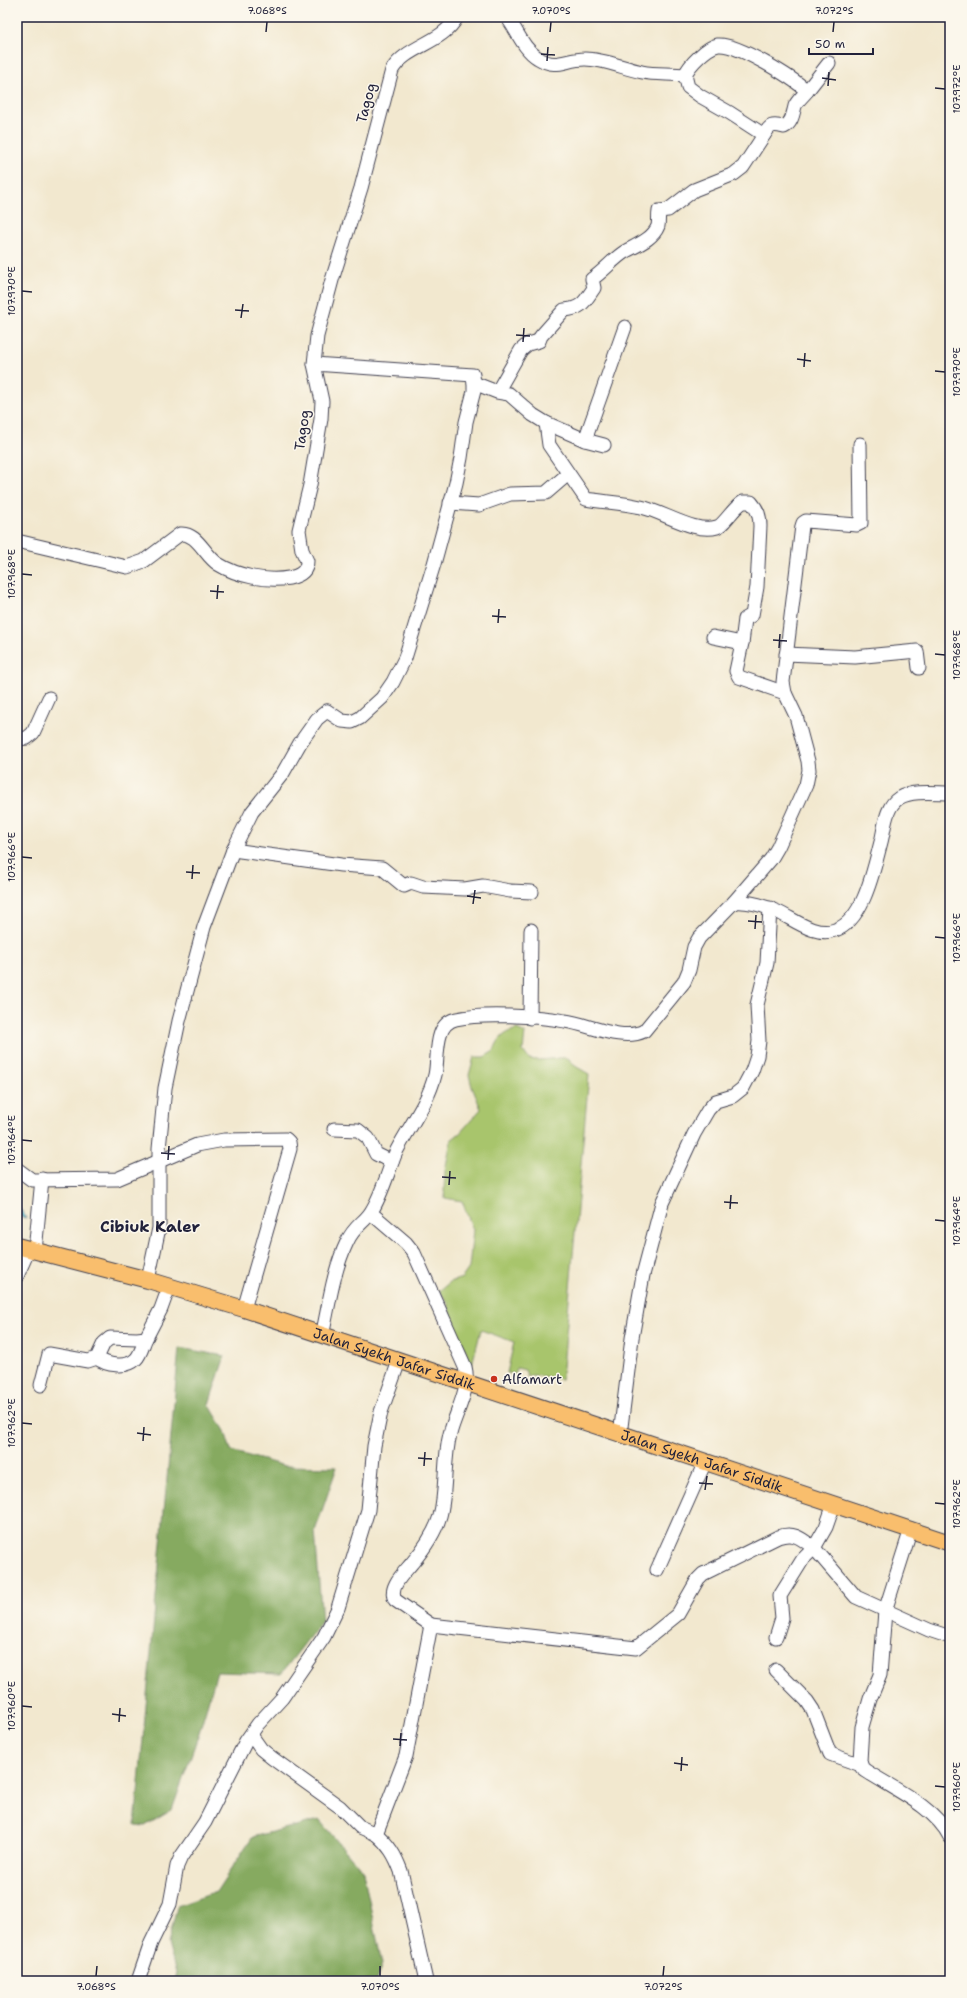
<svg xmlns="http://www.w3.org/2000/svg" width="967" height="1998" viewBox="0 0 967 1998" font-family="'Shantell Sans',sans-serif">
<rect width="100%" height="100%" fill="#fbf7ec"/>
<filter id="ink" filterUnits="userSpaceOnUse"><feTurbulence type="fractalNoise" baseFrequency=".025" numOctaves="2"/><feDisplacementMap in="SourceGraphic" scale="8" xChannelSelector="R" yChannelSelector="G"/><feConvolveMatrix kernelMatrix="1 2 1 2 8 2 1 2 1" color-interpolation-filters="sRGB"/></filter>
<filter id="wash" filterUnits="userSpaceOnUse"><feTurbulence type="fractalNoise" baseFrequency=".012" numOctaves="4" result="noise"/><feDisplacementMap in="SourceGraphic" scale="16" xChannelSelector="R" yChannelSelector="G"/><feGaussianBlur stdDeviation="0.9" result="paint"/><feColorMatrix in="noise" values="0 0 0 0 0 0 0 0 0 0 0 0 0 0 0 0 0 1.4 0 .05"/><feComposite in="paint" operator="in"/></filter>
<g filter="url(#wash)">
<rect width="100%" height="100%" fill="#f2e8cf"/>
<path fill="#a8c56c" stroke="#657454" d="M517,1029L525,1033L523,1051L529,1059C542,1062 554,1057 568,1058L575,1066L589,1074L562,1379L532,1375L527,1377L525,1370L517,1368L515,1374L507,1373L514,1342L481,1330L471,1368L464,1346L457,1334L451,1319L448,1303L439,1291L450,1282L462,1278L469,1268L473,1230L462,1201L445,1198L444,1190L445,1171L451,1140L460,1133L481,1109L472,1087L469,1075L474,1057H484L494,1051C498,1038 504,1033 517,1029Z"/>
<g fill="#86aa60" stroke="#54664e">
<polygon points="179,1348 225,1356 209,1404 225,1431 231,1451 285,1466 337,1467 315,1531 322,1621 281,1674 217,1672 198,1736 172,1810 145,1826 135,1825"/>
<polygon points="319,1820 363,1871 382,1964 376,1981 174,1981 176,1973 168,1944 177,1906 216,1892 252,1837"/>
</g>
<polygon fill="#45afc3" stroke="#34687f" points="17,1203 26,1218 17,1216"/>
</g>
<g filter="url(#ink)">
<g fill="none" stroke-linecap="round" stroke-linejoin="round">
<g stroke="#414051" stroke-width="15">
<g id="minor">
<path d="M507,17C517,30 523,49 538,58C557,70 565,59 585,59C604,59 623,68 642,72C656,75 671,73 685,75C689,65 707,47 718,45C737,43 793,78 807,91L829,63"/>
<path d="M764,135C770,125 772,124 784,127C792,123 793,114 795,106C797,101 804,95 807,91"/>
<polyline points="314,364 473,375 474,383 497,392 509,394 533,415 546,423 585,440 604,445"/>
<path d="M496,391L500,387L521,350L528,344L539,341L541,336L564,310C582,309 585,301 594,288L592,279C604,271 614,258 626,251C637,245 653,239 658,226C659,222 658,216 659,211L668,210L694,190L734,174L743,167L764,135L730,113L700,96L688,87L685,75"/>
<path d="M546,423L549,445L586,499C604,502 623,503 641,507C664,512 695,534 717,527C724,525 733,508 743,502H751C758,510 760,516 760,526L757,587L752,615L745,619L742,643"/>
<polyline points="585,440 625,327"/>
<polyline points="450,503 479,505 510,494 546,493 568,474"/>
<path d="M17,541L127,567L144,561L180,534C197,532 205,556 218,564C237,576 267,582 289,578C299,576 307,572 307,561L302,550L299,530L310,485L321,419L322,401L314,364L317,336L332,280L361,188L392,70C407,45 442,44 457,17"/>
<polyline points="713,637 742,643 736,671 739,677 785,693"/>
<polyline points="786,654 855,657 917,651 919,668"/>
<polyline points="17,739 27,738 33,733 49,698"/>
<polyline points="233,850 341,865 382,868 404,886 411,883 423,887 465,889 483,886 510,891 532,892"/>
<path d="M734,902C749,901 765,906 778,912C795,920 815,937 835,930C864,921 874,868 881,842C885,827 885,807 899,798C912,790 935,793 950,793"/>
<polyline points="530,1018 531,930"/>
<polyline points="334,1129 358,1130 368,1138 376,1154 392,1162"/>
<polyline points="17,1169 32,1180 117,1179 197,1145 224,1140 286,1139 289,1142 290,1149 244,1309"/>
<polyline points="35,1251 42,1179"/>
<polyline points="17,1276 29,1249"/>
<polyline points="148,1280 159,1228 159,1149 165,1088 179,1021 204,927 233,850 252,812 283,773 300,743 317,719 327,711 342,721 352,722 360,718 382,698 393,682 405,658 434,564 456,483 461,458 466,422 474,391 474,383"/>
<path d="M322,1336C329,1305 333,1271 347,1242C354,1226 364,1223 371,1212C383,1193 388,1170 397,1150C410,1125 428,1103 435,1075C439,1058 433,1024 456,1019C482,1013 538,1016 565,1021C588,1024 622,1042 644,1031L684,982L689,970L694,947L699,938L734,902L771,859L778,847L806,785L809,770L808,761L796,716L785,693L783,682L802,526L803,523L806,521L857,525L861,523L860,444"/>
<path d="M97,1358C106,1365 126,1369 136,1359C141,1354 143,1344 146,1338"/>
<polyline points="41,1385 49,1354 88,1361 97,1358 104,1343 110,1338 137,1339 146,1338 161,1309 169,1287"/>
<polyline points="620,1435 632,1338 643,1275 662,1203 694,1134 708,1110 716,1101 733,1096 743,1088 752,1071 757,1056 759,1041 757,1005 767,963 770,908"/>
<polyline points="834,1504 826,1527 814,1548 856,1597 929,1630 950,1637"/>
<path d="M911,1529L885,1611L880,1675L870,1699L862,1727L860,1761L862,1768L866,1771C894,1789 935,1807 950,1837"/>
<polyline points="657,1570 705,1462"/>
<path d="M431,1625L636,1648L678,1614L698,1579L703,1574L778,1537C794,1531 802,1539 814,1548L803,1559L780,1596L782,1618L776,1637"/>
<polyline points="776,1670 807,1701 813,1710 830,1754 861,1765"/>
<path d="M251,1735L261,1749L272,1758L340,1807L360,1827L376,1834L406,1756L431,1625L395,1600C388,1587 404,1573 412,1563C423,1550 435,1533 440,1516C447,1490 443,1461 450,1434C455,1413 471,1389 465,1367L414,1253L406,1243L371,1213"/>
<path d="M376,1834C389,1845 395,1855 401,1871L426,1981"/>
<polyline points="138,1981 151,1943 170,1904 177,1866 181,1857 205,1822 246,1741 258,1724 282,1698 324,1637 338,1608 368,1510 374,1446 381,1412 399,1361"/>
</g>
</g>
<g stroke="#414051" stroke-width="18">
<g id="major">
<path id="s1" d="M17,1246L148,1280L244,1309L950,1543"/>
</g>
</g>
<use href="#minor" stroke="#fff" stroke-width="13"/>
<use href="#major" stroke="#f9be6d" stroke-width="16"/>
</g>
</g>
<path fill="none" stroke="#22223b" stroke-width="1.5" d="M266,32L267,22M550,32L551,22M833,32L834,22M541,54L555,55M547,61L548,47M822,78L836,80M828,86L829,72M935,88L945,89M22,291L32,292M235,310L249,311M241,318L243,304M516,335L530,336M523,342L524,328M797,359L811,361M804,367L805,353M935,371L945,372M22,574L32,575M210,591L224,592M217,599L218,585M492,616L506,617M498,623L499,609M773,640L787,641M779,648L780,634M935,654L945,655M22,857L32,858M186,872L200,873M192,879L193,865M467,896L481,898M473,904L475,890M748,921L762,922M755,929L756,915M935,937L945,938M22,1140L32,1141M161,1153L175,1154M168,1160L169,1146M442,1177L456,1178M449,1185L450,1171M724,1202L738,1203M730,1209L731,1195M935,1220L945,1221M22,1423L32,1424M137,1433L151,1435M143,1441L144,1427M418,1458L432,1459M424,1466L425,1452M699,1483L713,1484M705,1490L707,1476M935,1503L945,1504M22,1706L32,1707M112,1714L126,1716M119,1722L120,1708M393,1739L407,1740M400,1746L401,1733M674,1763L688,1765M681,1771L682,1757M935,1786L945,1787M96,1976L97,1966M380,1976V1966M663,1976L664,1966"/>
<circle fill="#c8321e" stroke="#fbf7ec" stroke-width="1.5" cx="494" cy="1379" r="4"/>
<g text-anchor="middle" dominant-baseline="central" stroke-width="3" stroke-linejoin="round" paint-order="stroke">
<g font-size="14" fill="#22223b" stroke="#fbf7ec">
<text transform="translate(366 103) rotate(-75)">Tagog</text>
<text transform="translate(302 430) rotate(-82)">Tagog</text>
<text stroke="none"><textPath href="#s1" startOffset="394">Jalan Syekh Jafar Siddik</textPath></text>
<text stroke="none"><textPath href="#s1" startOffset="718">Jalan Syekh Jafar Siddik</textPath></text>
</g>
<g font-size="14" fill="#22223b" stroke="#fbf7ec" text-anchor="start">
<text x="502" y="1379">Alfamart</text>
</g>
<g font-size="16" font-weight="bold" fill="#22223b" stroke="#fbf7ec">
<text x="150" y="1226">Cibiuk Kaler</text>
</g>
</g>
<rect width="967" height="1998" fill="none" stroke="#fbf7ec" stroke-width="44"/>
<path d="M809 48v6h64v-6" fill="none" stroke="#22223b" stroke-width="2"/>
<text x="815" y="48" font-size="12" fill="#22223b" stroke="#fbf7ec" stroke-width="3" paint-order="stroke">50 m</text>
<rect x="22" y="22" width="923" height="1954" fill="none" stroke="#22223b" stroke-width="1.5"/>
<g font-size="10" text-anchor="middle" fill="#22223b">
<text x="267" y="14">7.068°S</text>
<text x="551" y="14">7.070°S</text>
<text x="834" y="14">7.072°S</text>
<text transform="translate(956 89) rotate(-90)" y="4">107.972°E</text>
<text transform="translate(11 291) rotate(-90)" y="4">107.970°E</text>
<text transform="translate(956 372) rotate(-90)" y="4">107.970°E</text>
<text transform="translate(11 574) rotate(-90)" y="4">107.968°E</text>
<text transform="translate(956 655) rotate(-90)" y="4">107.968°E</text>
<text transform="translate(11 857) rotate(-90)" y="4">107.966°E</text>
<text transform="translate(956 938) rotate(-90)" y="4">107.966°E</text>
<text transform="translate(11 1140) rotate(-90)" y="4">107.964°E</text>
<text transform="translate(956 1221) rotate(-90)" y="4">107.964°E</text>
<text transform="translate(11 1423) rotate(-90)" y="4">107.962°E</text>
<text transform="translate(956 1504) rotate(-90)" y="4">107.962°E</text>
<text transform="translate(11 1706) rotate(-90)" y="4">107.960°E</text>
<text transform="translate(956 1787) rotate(-90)" y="4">107.960°E</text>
<text x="96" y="1990">7.068°S</text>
<text x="380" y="1990">7.070°S</text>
<text x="663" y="1990">7.072°S</text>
</g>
</svg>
